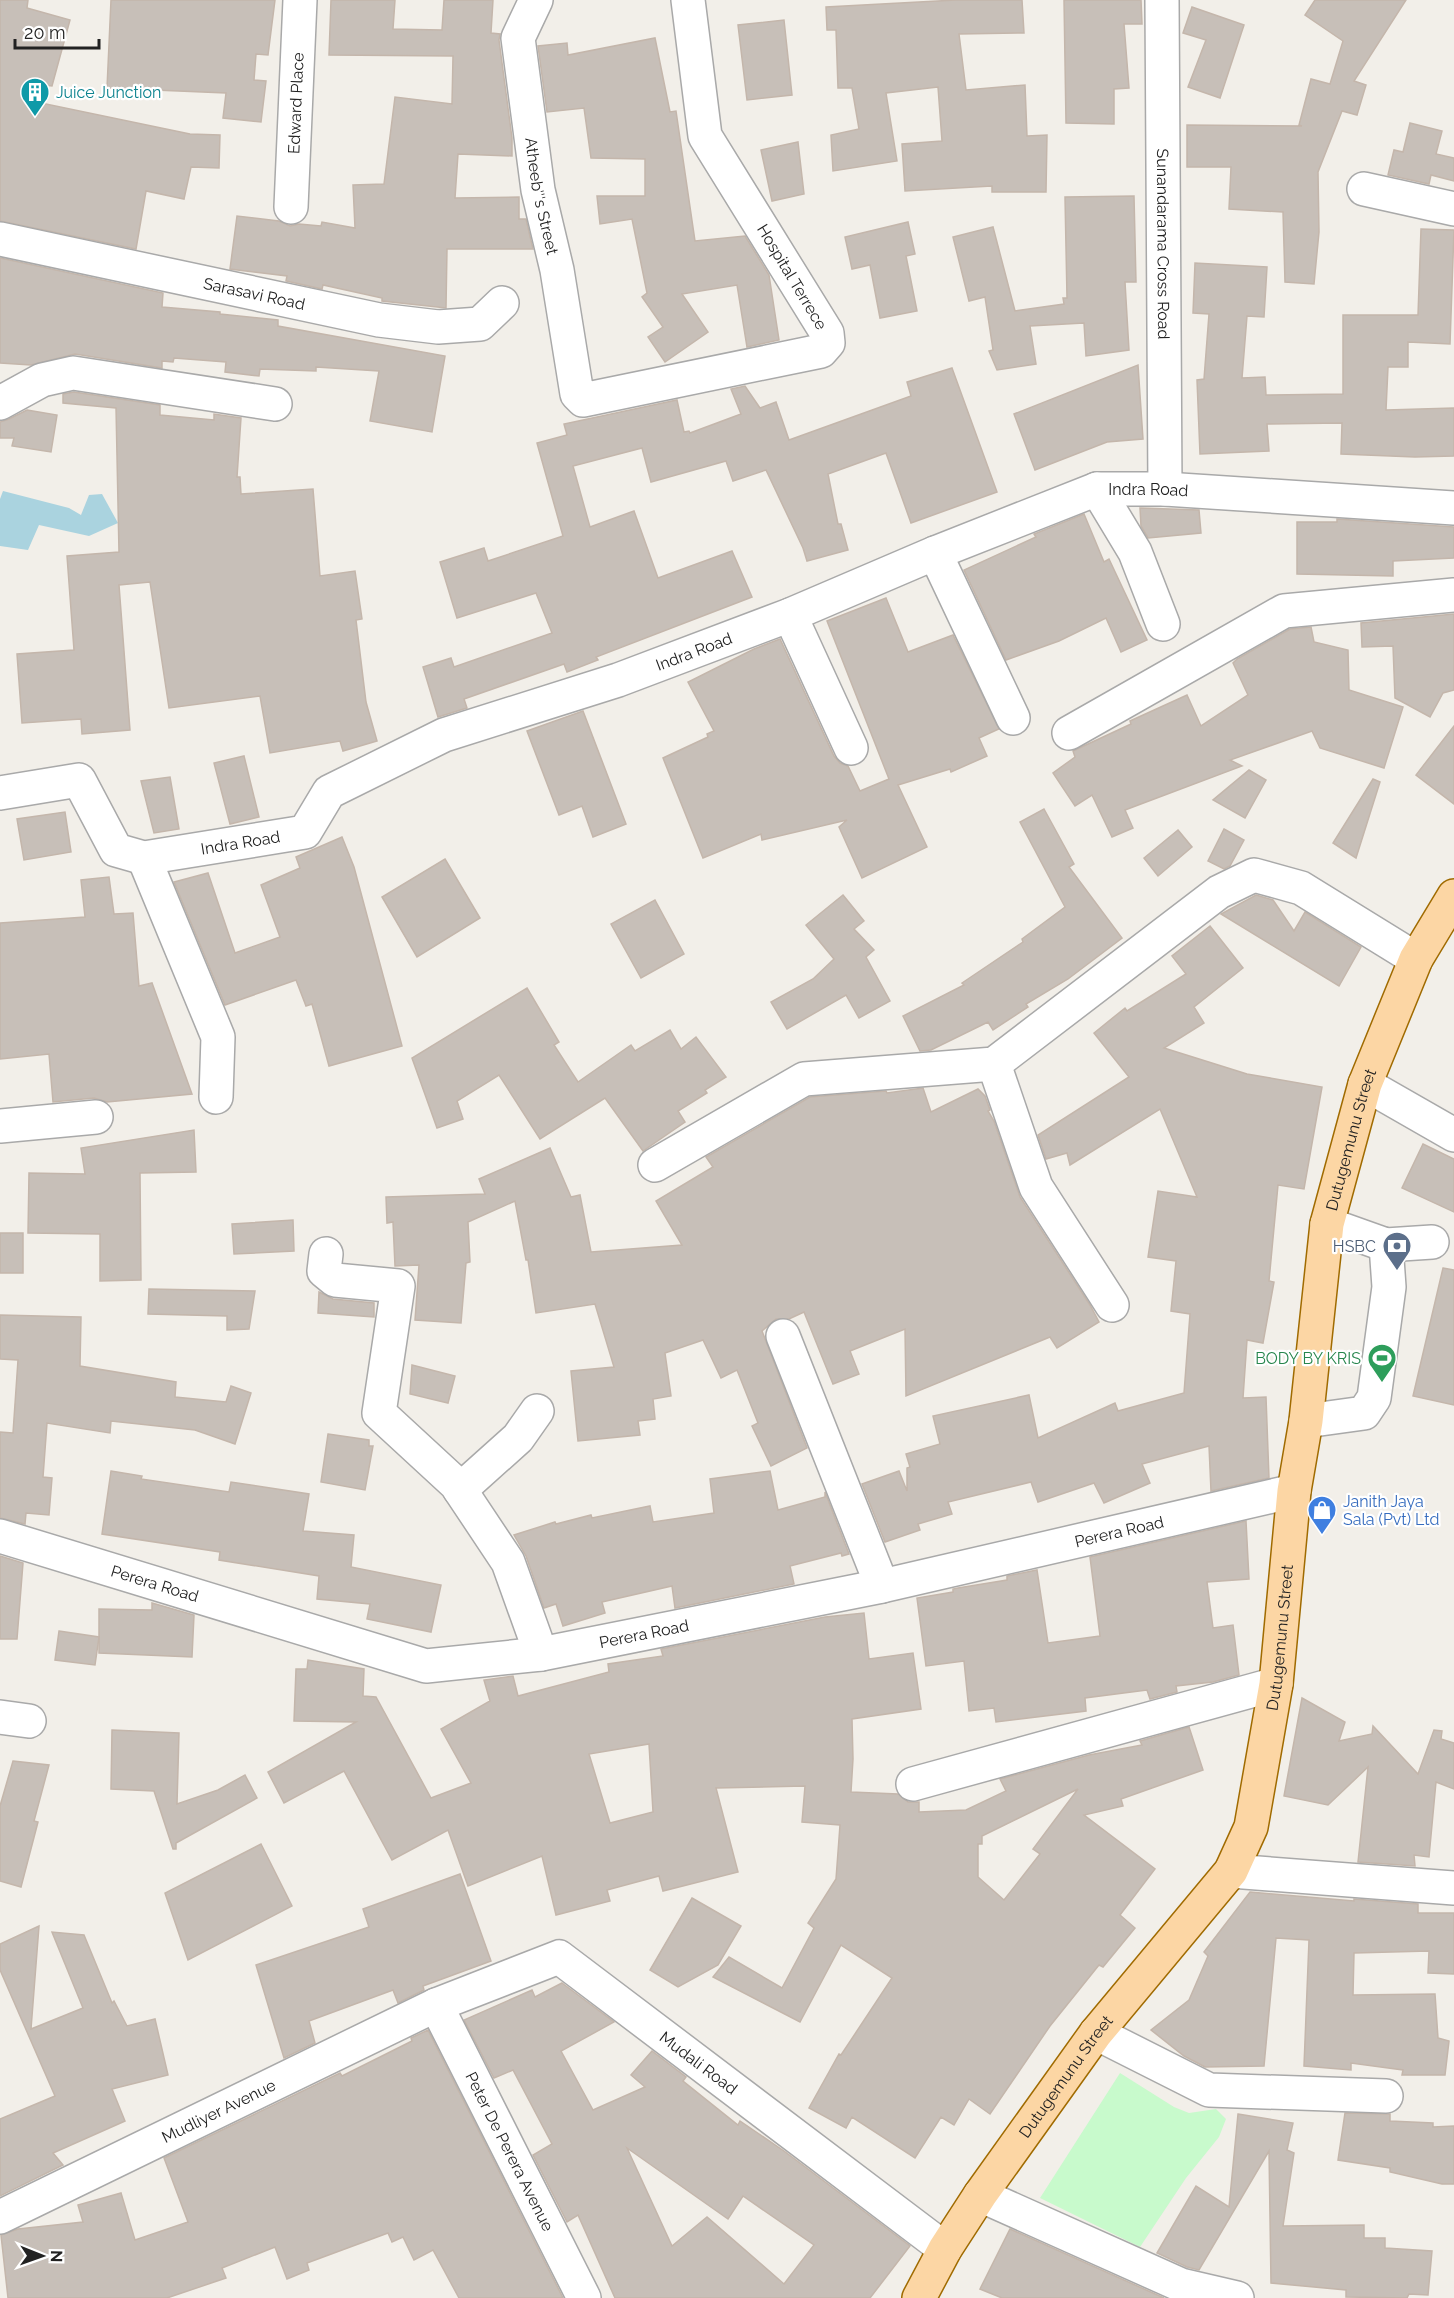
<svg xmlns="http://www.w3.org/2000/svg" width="1454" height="2298" viewBox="0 0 1454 2298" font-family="Raleway,sans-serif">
<rect width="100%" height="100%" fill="#f2efe9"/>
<polygon fill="#c8facc" points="1120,2073 1174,2107 1189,2113 1216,2109 1226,2119 1219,2137 1186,2178 1140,2247 1040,2198"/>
<polygon fill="#aad3df" points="3,491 69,508 81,515 89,495 102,494 118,523 89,536 39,525 28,550 0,546 0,499"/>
<g fill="#c7bfb8" stroke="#c4b6ab" stroke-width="1.5" fill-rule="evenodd">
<polygon points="0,0 28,0 27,8 70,20 52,86 43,85 41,103 190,134 220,135 219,168 191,167 184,199 146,191 136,249 0,221"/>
<polygon points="111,0 275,0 268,55 256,54 254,80 266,81 261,122 223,118 226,93 107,88"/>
<polygon points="331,0 395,0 393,29 442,30 444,0 493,0 491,33 500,34 499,40 512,138 512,156 458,154 455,198 519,197 519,219 526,219 533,249 447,249 446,308 382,301 382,298 323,285 322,289 286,281 287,276 230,269 237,216 279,221 290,226 299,224 321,226 322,222 355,228 353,185 384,184 395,97 452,104 453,56 329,55"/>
<polygon points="956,0 1022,0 1024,33 959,34 966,90 1025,85 1027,136 1047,135 1046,192 992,192 992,186 905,191 902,144 942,141 938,87 886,93 897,161 833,171 831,135 859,129 852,88 838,88 836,30 827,30 826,7"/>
<polygon points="1064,0 1141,0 1142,24 1124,24 1129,88 1114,89 1114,124 1066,123"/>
<polygon points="1315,0 1406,0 1354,81 1366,85 1357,115 1342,111 1318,172 1319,232 1314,284 1285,282 1283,212 1229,209 1231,167 1187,167 1187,125 1302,126 1299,125 1311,79 1330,84 1343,41 1305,15"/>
<polygon points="1192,7 1244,25 1220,98 1188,87 1206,40 1183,33"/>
<polygon points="784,20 792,95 747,100 738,25"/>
<polygon points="655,38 670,112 676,111 695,241 745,236 769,275 779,340 747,347 737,285 682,294 708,332 665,362 648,337 663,327 642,297 647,293 632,219 600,224 597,196 645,196 645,159 591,158 584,108 547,112 538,46 567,43 568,55"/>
<polygon points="1410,123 1442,131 1436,154 1454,158 1454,181 1431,175 1429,184 1388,175 1394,150 1403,152"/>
<polygon points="798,142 804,194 772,201 761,150"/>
<polygon points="1134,196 1136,282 1125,282 1129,350 1086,356 1084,323 1030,326 1036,364 997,370 989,351 993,350 985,297 969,301 953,237 993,227 1015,311 1064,304 1063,298 1067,298 1065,197"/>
<polygon points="908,222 915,254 906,256 917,311 880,318 870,265 852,269 845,237"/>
<polygon points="1421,229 1454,230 1450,344 1408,342 1408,367 1388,367 1386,410 1454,408 1454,456 1415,457 1341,454 1342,423 1267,424 1269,451 1200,454 1197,380 1204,379 1209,314 1193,313 1195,263 1267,267 1264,317 1247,316 1242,378 1265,377 1266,395 1343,394 1343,315 1418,315"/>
<polygon points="0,258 163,293 162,307 220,312 220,314 278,320 278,326 445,356 432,432 370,421 379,371 316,367 316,371 260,369 259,376 225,372 226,362 174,358 173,362 162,361 162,368 75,354 31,365 0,363"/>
<polygon points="1138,365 1143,439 1107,442 1035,470 1014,414"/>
<polygon points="952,368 997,492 911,523 886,453 828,474 838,524 841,524 848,550 807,561 803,548 766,470 733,481 726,461 651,482 642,448 573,466 590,527 634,511 658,578 732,551 752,597 596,657 598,660 567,672 564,664 464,699 467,708 438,717 423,667 451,658 454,667 552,633 536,593 457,618 440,562 484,548 488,561 563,536 537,443 567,435 564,424 677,400 684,432 689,431 690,433 741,414 731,389 745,386 760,408 776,402 789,440 911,396 907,382"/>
<polygon points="74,392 160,405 160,415 214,420 214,414 241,418 237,477 240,477 241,494 313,489 320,576 355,571 362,619 356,620 366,702 377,741 343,751 340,741 270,753 260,696 169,708 150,582 119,585 130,730 82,734 81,719 22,723 17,654 74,650 67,556 119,552 116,408 63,403 63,394"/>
<polygon points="27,410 57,415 51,452 12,446 14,438 0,438 0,422 9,419"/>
<polygon points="1140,508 1199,510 1201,533 1148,538 1141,526"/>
<polygon points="1084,514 1104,562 1109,559 1147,640 1121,652 1106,618 1059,641 1006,660 964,570 1036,537 1034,534"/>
<polygon points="1337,519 1454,527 1454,558 1393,561 1393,576 1297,574 1297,522 1337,522"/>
<polygon points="886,598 908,652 953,635 999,729 979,738 987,756 951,772 950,769 898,785 927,847 862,878 839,827 847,820 762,840 761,834 703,858 663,758 708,737 707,734 714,731 688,682 754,649 780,639 834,756 840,763 848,766 860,791 889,779 827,621"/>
<polygon points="1454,614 1454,690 1443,693 1430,717 1395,698 1393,646 1362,647 1361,623"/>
<polygon points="1311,627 1314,642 1348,650 1349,690 1403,707 1384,768 1320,748 1312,731 1230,760 1242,766 1125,810 1133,828 1112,837 1092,795 1075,806 1053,773 1075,757 1073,751 1131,724 1130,721 1187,695 1201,726 1248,695 1233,663 1237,659 1290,629"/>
<polygon points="583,711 626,824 593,837 582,806 559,815 527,731"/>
<polygon points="1454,726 1454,804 1416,775"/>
<polygon points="244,756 259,817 230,824 214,763"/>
<polygon points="1249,770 1266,780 1245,818 1213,800"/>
<polygon points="170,777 179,829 154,833 141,781"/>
<polygon points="1373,779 1380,782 1356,858 1333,843"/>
<polygon points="1044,809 1074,864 1069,867 1122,938 1068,979 1026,1004 1028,1007 993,1030 988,1022 931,1050 920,1051 903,1016 964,985 962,983 1023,942 1022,939 1065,907 1020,822"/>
<polygon points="65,812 71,852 24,860 17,819"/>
<polygon points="1224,829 1244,840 1230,866 1224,869 1208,861"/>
<polygon points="1178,830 1192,847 1158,876 1144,858"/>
<polygon points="342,837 354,867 402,1046 329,1066 312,1004 306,1006 296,980 225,1005 174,882 208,873 235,953 280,937 261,885 300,868 296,857"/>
<polygon points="445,859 480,918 417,957 382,897"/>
<polygon points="109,877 114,914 133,913 139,986 152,983 192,1094 107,1102 94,1098 53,1102 49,1054 0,1059 0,923 85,917 81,880"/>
<polygon points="843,895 864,921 854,929 874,950 866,957 890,1001 859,1018 846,995 787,1029 771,1002 813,979 834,959 806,925"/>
<polygon points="1256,895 1273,900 1294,931 1305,912 1361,947 1339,986 1221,914"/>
<polygon points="655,900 684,954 641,978 611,924"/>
<polygon points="1210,926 1243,968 1194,1007 1204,1023 1164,1048 1247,1074 1322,1087 1304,1189 1278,1185 1269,1281 1274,1282 1263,1343 1247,1340 1243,1398 1266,1397 1269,1478 1211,1491 1209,1446 1142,1464 1150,1483 1104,1503 1094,1483 1038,1502 1031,1482 948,1502 952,1514 918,1524 920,1530 885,1542 862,1484 899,1471 907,1491 907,1468 910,1467 906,1454 940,1444 933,1416 1029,1395 1038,1438 1115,1403 1118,1411 1184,1393 1190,1314 1171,1311 1176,1261 1148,1257 1158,1191 1197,1197 1160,1109 1070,1165 1067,1153 1046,1159 1038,1135 1129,1077 1094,1033 1125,1008 1127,1011 1186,974 1172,956"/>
<polygon points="527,988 559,1042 554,1045 578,1082 631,1045 635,1051 670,1030 681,1049 696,1037 726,1077 705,1090 707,1093 678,1111 685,1122 643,1151 605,1098 540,1139 499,1075 457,1101 463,1119 437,1128 412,1058"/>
<polygon points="923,1088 931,1112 978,1089 985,1096 990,1110 988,1111 994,1121 1020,1197 1090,1305 1099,1322 1057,1348 1050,1337 906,1396 905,1329 850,1351 859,1374 833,1384 804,1312 789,1319 776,1319 762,1331 807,1448 771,1466 752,1426 758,1423 737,1370 721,1378 703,1340 665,1353 671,1396 653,1399 655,1419 638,1421 640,1435 578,1441 571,1371 614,1367 595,1304 536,1313 528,1260 526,1260 515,1201 468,1222 470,1262 466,1263 461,1323 415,1320 419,1265 395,1266 393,1222 387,1223 386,1197 485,1194 479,1179 550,1148 571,1197 580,1195 591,1252 682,1245 656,1201 713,1167 706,1157 810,1097 886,1091 887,1093"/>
<polygon points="194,1130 196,1172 140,1173 141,1280 100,1281 100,1234 28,1233 29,1173 85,1174 81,1148"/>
<polygon points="1423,1144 1454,1159 1454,1212 1402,1188"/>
<polygon points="293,1220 294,1251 234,1254 232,1224"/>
<rect x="0" y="1233" width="23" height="40"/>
<polygon points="1443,1268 1454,1270 1454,1405 1413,1396"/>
<polygon points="149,1289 255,1291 249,1329 227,1330 227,1316 148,1314"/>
<polygon points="319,1292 333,1299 374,1303 374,1317 318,1313"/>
<polygon points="0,1315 81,1317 80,1366 176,1382 175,1397 226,1402 231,1386 251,1393 235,1444 195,1430 111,1421 110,1433 47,1423 43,1477 52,1478 49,1515 26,1513 25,1524 0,1518 0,1432 13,1433 18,1360 0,1359"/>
<polygon points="412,1365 455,1376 448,1403 410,1394"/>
<polygon points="328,1434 369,1440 369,1446 373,1446 365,1490 321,1482"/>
<polygon points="111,1471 142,1476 141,1479 229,1492 231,1482 309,1494 303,1531 354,1535 351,1567 441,1585 431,1632 367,1619 370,1604 317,1599 319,1576 219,1560 220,1552 102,1534"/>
<polygon points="770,1471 778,1510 825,1497 825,1492 849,1554 842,1556 841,1553 790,1566 794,1584 675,1608 672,1586 602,1602 605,1613 563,1626 556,1604 544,1608 526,1556 514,1535 555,1522 556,1524 591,1515 592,1518 650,1506 653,1522 714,1513 710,1479"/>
<polygon points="1246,1521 1249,1579 1207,1582 1213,1628 1233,1625 1239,1675 1213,1682 1176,1686 1177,1692 1150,1699 1147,1690 1085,1698 1086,1711 996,1722 994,1708 969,1711 964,1661 926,1666 917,1598 953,1592 953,1589 958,1588 1007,1580 1007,1576 1037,1570 1048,1643 1100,1636 1090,1557"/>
<polygon points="0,1556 23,1563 17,1639 0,1639"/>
<polygon points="152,1603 194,1615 192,1657 99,1653 99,1609 152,1610"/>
<path d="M864,1613L869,1659L913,1653L921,1709L852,1719L853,1759L851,1792L898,1794L908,1802H919V1812L966,1810L1006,1791L1000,1779L1089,1755L1142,1745L1140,1741L1189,1727L1203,1770L1121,1799L1123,1806L1084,1815L1155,1869L1120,1915L1135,1928L1103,1967L1099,1965L1050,2026L990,2114L969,2099L954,2125L941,2117L915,2158L852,2117L846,2128L809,2108L839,2054L841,2055L892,1978L841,1945L800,2022L713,1977L729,1957L782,1988L814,1928L808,1923L836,1879L840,1825L802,1822L805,1786L716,1788L738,1872L663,1891L659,1876L607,1890L610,1901L556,1915L542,1856L468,1886L448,1830L392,1860L344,1771L284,1803L268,1772L356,1722L294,1721L296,1669H307L308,1660L364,1669L363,1696L376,1697L431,1798L471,1783L441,1729L490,1701L484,1680L513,1676L518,1696L609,1672L608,1664L663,1656L661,1649L825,1617ZM649,1744L653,1812L610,1823L589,1754ZM1078,1789L1033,1849L1040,1854L1004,1900L978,1877V1844H982V1836Z"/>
<polygon points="59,1631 99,1637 95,1665 55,1660"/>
<polygon points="1302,1698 1345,1722 1339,1741 1372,1734 1373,1726 1418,1774 1434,1730 1442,1731 1441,1739 1454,1743 1454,1789 1436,1782 1429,1857 1414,1855 1415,1866 1358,1862 1368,1767 1328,1805 1284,1796"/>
<polygon points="112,1730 179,1733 177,1804 218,1790 245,1775 257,1798 176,1843 176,1849 173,1849 154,1791 111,1789"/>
<polygon points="13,1761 49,1765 34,1821 38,1822 21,1887 0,1881 0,1806"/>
<polygon points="261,1844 292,1906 188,1960 165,1893"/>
<polygon points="460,1874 491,1961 423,1986 424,1990 398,2003 393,1990 309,2021 315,2043 284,2058 256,1965 369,1927 363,1909"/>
<polygon points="1250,1892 1354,1901 1354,1899 1418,1904 1418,1913 1454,1913 1454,1974 1428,1973 1429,1951 1354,1953 1353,1995 1435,1994 1438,2038 1449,2041 1445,2075 1402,2075 1403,2070 1351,2063 1351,2070 1304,2066 1309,1940 1276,1938 1264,2066 1205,2067 1184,2056 1151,2030 1189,2000 1208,1956 1204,1952"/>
<polygon points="692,1898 741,1926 718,1965 678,1987 650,1970"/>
<polygon points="39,1926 31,2029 83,2008 52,1932 84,1935 112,2003 114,2001 127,2026 155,2019 168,2075 112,2089 125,2121 53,2153 63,2165 0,2196 0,2119 55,2096 0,1970 0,1944"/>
<path d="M562,1983L614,2022L561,2051L593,2110L645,2087L631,2075L652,2051L686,2077L683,2081L738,2125L740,2121L784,2151L910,2246L870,2298H615L578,2215L567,2222L533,2155L552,2144L513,2070L494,2078L464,2020L532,1990L535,1997ZM627,2148L728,2219L743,2196L814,2245L784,2284L707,2217L672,2246Z"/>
<polygon points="428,2030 563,2298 459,2298 433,2250 414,2260 403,2237 392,2242 388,2233 307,2263 309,2270 287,2279 275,2247 222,2268 226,2278 167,2298 8,2298 1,2235 18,2229 83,2222 78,2205 121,2193 135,2240 188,2222 164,2158 340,2073 342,2076 412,2041 411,2038"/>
<polygon points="1345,2113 1390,2114 1390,2121 1433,2123 1433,2127 1454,2126 1454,2184 1442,2184 1390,2172 1390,2168 1338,2160"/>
<polygon points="1238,2114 1293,2123 1287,2150 1294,2153 1283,2226 1364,2225 1364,2238 1385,2238 1385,2248 1432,2251 1428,2295 1409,2294 1407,2298 1346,2297 1346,2290 1271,2283 1269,2151 1199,2270 1187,2267 1157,2253 1196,2186 1229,2207"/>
<polygon points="1010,2229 1164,2298 1002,2298 980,2289"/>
</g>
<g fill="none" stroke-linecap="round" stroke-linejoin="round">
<g stroke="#a9a9a9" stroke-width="36">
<g id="minor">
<path id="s1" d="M536,0L518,38L538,190L557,270L577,394L583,400L821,351L828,343L827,333L705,136L688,0"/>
<path id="s2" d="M1162,0L1165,489"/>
<polyline points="1364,189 1454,209"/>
<path id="s3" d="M291,207L300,0"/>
<path id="s4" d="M0,239L379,320L438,327L480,324L502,303"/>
<polyline points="0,403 42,380 73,373 275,404"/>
<polyline points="1097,489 1135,552 1163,624"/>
<polyline points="935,553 1013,718"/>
<polyline points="790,615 851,748"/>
<polyline points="1069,733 1284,611 1454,595"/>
<polyline points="144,858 218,1037 216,1097"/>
<polyline points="994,1064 1036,1187 1112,1305"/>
<polyline points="1365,1084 1454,1135"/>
<polyline points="0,1126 96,1117"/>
<polyline points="655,1165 804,1079 994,1064 1219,892 1254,875 1301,888 1416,959"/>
<polyline points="1327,1224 1386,1245 1432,1242"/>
<polyline points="326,1254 324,1271 335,1280 398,1286 379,1413 456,1484 508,1562 541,1654"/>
<polyline points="783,1336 882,1586"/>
<polyline points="1306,1421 1364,1413 1374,1398 1389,1287 1386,1245"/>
<polyline points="460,1490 518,1438 537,1411"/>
<path id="s5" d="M0,1536L426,1666L541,1654L882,1586L1294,1491"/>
<polyline points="0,1717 29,1721"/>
<polyline points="913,1784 1276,1684"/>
<polyline points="1231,1871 1454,1888"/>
<path id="s6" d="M436,2005L584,2298"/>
<polyline points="1096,2033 1209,2090 1386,2096"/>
<polyline points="980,2195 1181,2285 1237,2298"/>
<path id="s7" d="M0,2217L436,2005L559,1957L945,2249"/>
</g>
</g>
<g stroke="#a9a9a9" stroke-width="36">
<g id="tertiary">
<path id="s8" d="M0,793L79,780L116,850L144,858L305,832L329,792L444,735L618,680L790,615L935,553L1097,489H1165L1454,508"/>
</g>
</g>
<g stroke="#a06b00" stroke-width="36">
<g id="primary">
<path id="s9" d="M919,2298L945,2249L980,2195L1096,2033L1231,1871L1251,1827L1276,1684L1294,1491L1306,1421L1327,1224L1365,1084L1416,959L1454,896"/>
</g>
</g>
<use href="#minor" stroke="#fff" stroke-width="33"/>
<use href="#tertiary" stroke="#fff" stroke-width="33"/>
<use href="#primary" stroke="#fcd6a4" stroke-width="33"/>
</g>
<defs>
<g id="building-pin" transform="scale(1.5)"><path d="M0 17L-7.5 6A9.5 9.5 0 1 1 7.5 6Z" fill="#0f9aa8" stroke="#fff"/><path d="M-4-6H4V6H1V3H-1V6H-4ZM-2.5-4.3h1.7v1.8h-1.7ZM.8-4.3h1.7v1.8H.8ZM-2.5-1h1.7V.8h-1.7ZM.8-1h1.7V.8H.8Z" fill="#fff"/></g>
<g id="bank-pin" transform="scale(1.5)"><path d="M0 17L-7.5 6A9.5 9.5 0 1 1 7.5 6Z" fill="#5c6f8a" stroke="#fff"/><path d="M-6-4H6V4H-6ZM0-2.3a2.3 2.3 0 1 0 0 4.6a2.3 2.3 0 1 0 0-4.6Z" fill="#fff"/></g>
<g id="stadium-pin" transform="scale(1.5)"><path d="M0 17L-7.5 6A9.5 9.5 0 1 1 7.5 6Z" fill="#2e9e5b" stroke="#fff"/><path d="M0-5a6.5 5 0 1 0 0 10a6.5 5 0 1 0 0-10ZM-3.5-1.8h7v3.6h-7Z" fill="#fff"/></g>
<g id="shop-pin" transform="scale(1.5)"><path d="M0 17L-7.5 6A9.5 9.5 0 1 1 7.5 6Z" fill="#3f7fe0" stroke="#fff"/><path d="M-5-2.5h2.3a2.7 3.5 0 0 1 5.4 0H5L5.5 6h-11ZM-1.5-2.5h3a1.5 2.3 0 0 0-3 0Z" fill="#fff"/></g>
</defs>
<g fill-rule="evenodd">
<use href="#building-pin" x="35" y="92"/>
<use href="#bank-pin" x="1397" y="1246"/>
<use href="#stadium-pin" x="1382" y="1358"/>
<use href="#shop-pin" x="1322" y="1510"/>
</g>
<g text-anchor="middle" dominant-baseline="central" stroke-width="4.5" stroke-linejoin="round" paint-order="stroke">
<g font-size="16" fill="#0d838f" stroke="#fff" text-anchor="start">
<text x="56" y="92">Juice Junction</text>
</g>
<g font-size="16" fill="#222" stroke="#fff">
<text stroke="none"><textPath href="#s3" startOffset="104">Edward Place</textPath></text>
<text stroke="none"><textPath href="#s1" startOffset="202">Atheeb'''s Street</textPath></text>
<text stroke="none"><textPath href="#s2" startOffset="244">Sunandarama Cross Road</textPath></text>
<text transform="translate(792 277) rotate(59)">Hospital Terrece</text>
<text stroke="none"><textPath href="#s4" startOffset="260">Sarasavi Road</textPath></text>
<text stroke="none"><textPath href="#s8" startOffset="1276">Indra Road</textPath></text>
<text stroke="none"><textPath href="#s8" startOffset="790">Indra Road</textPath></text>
<text stroke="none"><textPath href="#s8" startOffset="286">Indra Road</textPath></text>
<text stroke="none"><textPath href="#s9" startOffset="1274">Dutugemunu Street</textPath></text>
<text stroke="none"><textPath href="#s5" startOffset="1152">Perera Road</textPath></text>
<text stroke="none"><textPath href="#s5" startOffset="162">Perera Road</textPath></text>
<text stroke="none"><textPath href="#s5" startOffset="666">Perera Road</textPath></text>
<text stroke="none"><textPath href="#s9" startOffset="770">Dutugemunu Street</textPath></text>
<text stroke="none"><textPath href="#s7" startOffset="792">Mudali Road</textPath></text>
<text stroke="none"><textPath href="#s9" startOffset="266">Dutugemunu Street</textPath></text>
<text stroke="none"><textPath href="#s7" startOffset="243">Mudliyer Avenue</textPath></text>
<text stroke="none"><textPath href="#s6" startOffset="164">Peter De Perera Avenue</textPath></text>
</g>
<g font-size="16" fill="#4e5e75" stroke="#fff" text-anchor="end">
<text x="1376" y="1246">HSBC</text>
</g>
<g font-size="16" fill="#27864d" stroke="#fff" text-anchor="end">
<text x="1361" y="1358">BODY BY KRIS</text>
</g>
<g font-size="16" fill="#366cbe" stroke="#fff" text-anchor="start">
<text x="1343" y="1501">Janith Jaya<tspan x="1343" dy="18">Sala (Pvt) Ltd</tspan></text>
</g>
</g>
<g transform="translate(42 2256) rotate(91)" stroke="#ffffff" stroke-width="4.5" paint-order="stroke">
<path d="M0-4.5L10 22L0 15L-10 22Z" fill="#222222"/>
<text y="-9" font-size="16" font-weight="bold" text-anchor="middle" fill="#222222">N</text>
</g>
<path d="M15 39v9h84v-9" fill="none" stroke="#222222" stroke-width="3"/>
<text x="24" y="39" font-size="18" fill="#222222" stroke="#ffffff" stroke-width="4.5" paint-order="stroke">20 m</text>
</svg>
